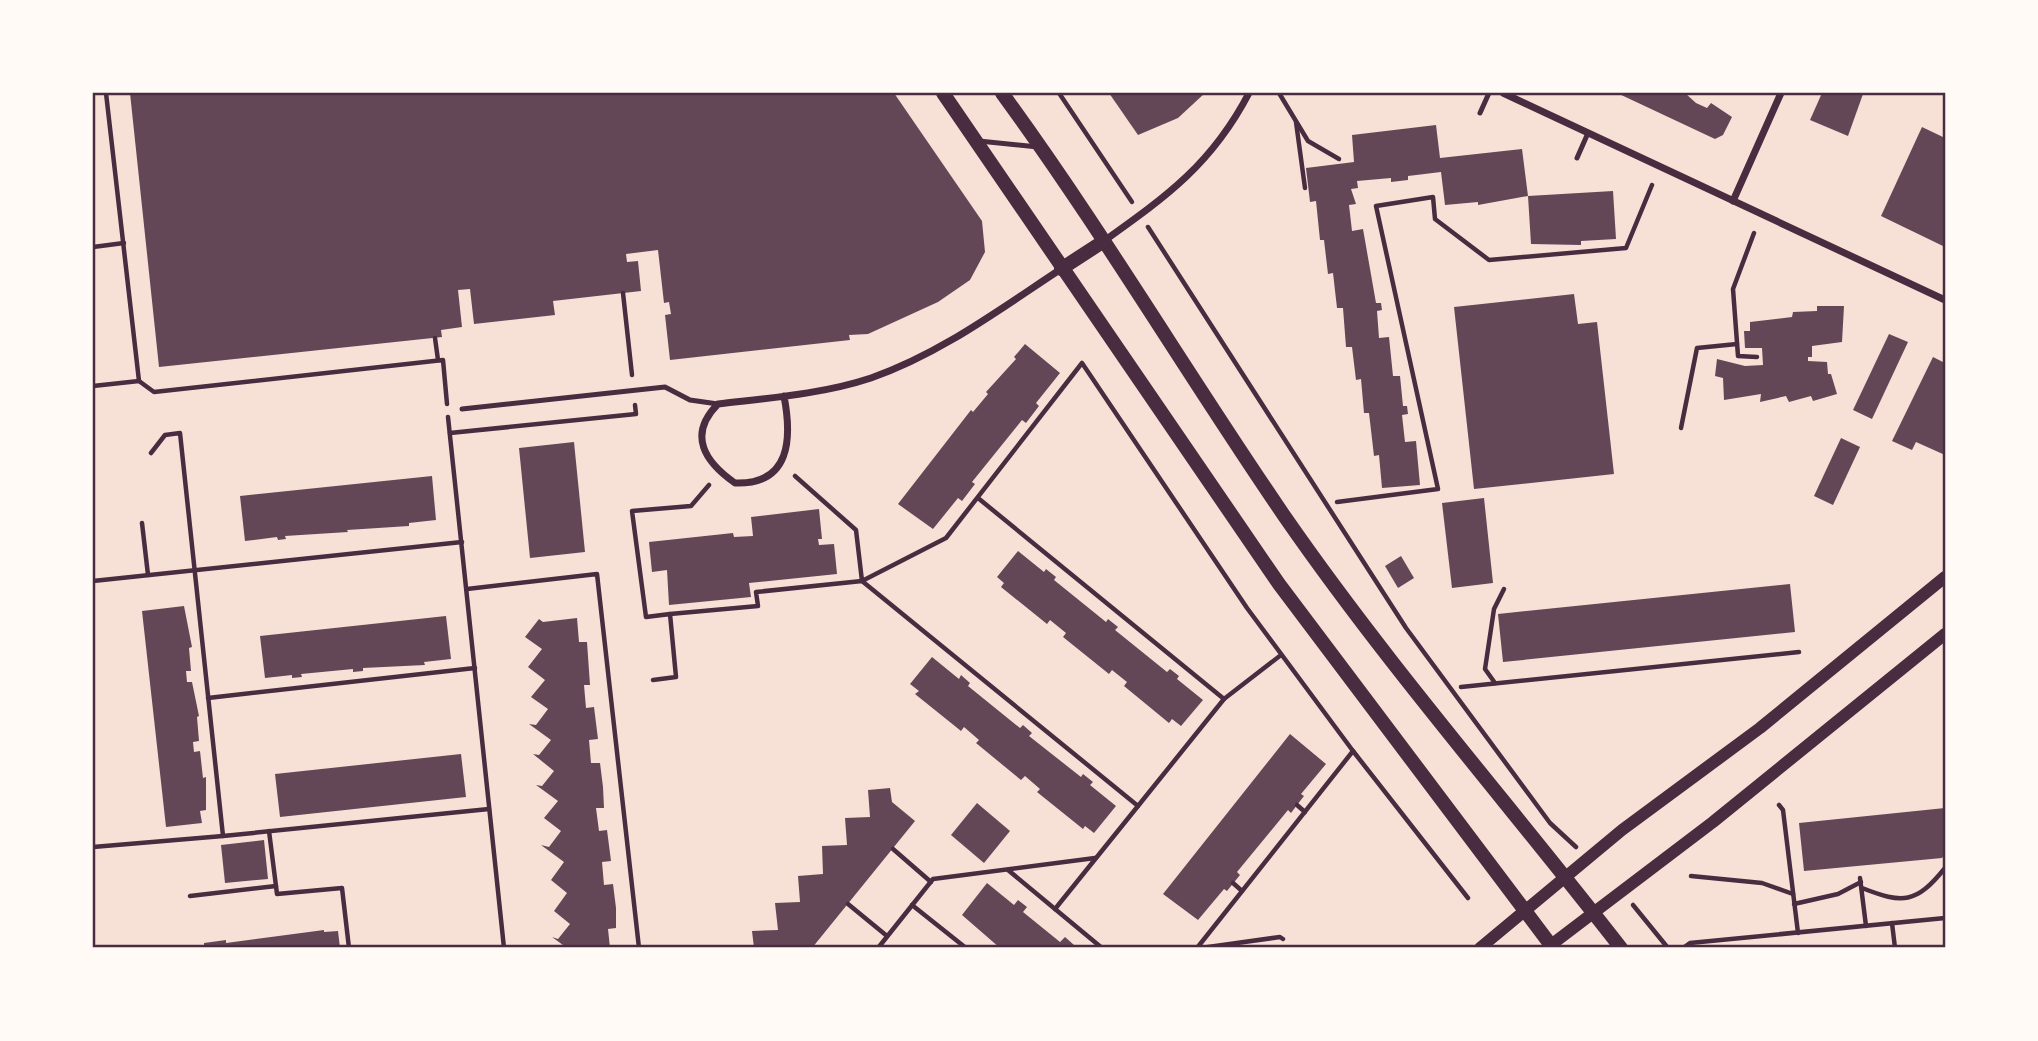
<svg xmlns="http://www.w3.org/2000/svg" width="2038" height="1041" viewBox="0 0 2038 1041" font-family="Jost,sans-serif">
<rect width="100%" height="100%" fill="#f7e1d7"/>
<g fill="#644757">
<polygon points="130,93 894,93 982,221 985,252 970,280 938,302 868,334 849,335 850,340 670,360 665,315 671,314 669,302 664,303 658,250 626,254 627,262 638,261 641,291 553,301 555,315 474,324 470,289 458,290 462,327 441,330 442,337 159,367"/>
<polygon points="1109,93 1205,93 1178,118 1138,135"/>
<polygon points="1617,93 1685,93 1696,103 1707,108 1711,103 1732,117 1723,135 1715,139"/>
<polygon points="1822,93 1863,94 1848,136 1810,120"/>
<polygon points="1436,125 1440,158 1522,149 1528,196 1478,205 1478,202 1445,205 1441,172 1408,176 1408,180 1391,182 1391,178 1357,181 1358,188 1351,189 1356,204 1349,205 1352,231 1363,229 1376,303 1381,303 1382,310 1377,311 1379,338 1389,337 1393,376 1400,376 1403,406 1407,406 1408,414 1402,415 1405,442 1416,441 1420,485 1382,488 1379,455 1374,456 1369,413 1364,413 1361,379 1356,380 1352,347 1346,347 1343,308 1337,308 1333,273 1328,274 1324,240 1320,240 1316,201 1310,202 1306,168 1354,162 1352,135"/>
<polygon points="1922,127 1945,138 1945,247 1881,216"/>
<polygon points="1613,191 1616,239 1581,241 1581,245 1531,244 1528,196"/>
<polygon points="1574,294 1578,324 1597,322 1614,474 1474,489 1454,307"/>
<polygon points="1817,306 1844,306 1842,342 1812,346 1812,357 1808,357 1808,361 1827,362 1828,374 1831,374 1837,394 1813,401 1811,396 1789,402 1786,396 1760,402 1761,394 1724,400 1723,378 1715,376 1717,359 1745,366 1763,365 1762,348 1745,348 1744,331 1750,331 1750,322 1792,317 1793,312 1817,311"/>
<polygon points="1889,334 1908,342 1872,419 1853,410"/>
<polygon points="1025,344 1060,373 1036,403 1039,406 1026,423 1022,420 972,482 975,484 962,501 958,498 933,529 898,504 971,410 973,412 988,394 986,392 1016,359 1014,357"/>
<polygon points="1933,357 1945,363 1945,455 1916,442 1912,450 1892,441"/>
<polygon points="1841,438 1860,447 1833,505 1814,496"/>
<polygon points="574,442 585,552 530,558 519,448"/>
<polygon points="432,476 436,520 409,523 409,526 347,530 348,532 285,536 286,539 278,540 277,537 245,541 240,496"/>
<polygon points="1484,498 1493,583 1452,588 1442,503"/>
<polygon points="819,509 822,539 818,539 819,545 834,544 837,574 749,583 751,597 669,605 667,570 652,572 649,542 733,533 734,537 753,536 751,517"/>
<polygon points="1018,551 1044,572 1046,569 1056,577 1054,580 1106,622 1108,619 1118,627 1115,630 1167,672 1170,669 1179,676 1177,679 1203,700 1181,726 1172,719 1169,723 1124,686 1127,682 1112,670 1109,674 1063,637 1066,633 1050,620 1047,624 1001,587 1004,583 997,577"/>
<polygon points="1401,556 1414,578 1398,588 1385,566"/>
<polygon points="1790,584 1795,632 1503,662 1498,614"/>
<polygon points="184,606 192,647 189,648 191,671 186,671 187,682 192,682 199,716 197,717 199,741 193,742 194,752 200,751 203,778 206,777 206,810 200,811 202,823 166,827 142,611"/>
<polygon points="446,616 451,659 424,662 425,665 363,668 363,671 353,672 353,669 301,674 302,677 292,678 292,675 265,678 260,636"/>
<polygon points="577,618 579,642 587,642 590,685 584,685 586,708 594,707 598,739 589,740 591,763 600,763 603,787 604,808 596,808 599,831 607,830 611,861 602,862 604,885 613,884 616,908 616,928 608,929 610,948 567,948 552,937 558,939 570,924 554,911 567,893 551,880 564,862 541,845 549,847 561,831 544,818 558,801 536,785 542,786 554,771 533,754 539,755 551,740 529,724 536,725 548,709 531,697 545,680 528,667 542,649 525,637 539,619 543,622"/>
<polygon points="932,657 959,679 961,675 970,683 968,686 1020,728 1023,725 1032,733 1029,736 1081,777 1083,774 1093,782 1090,785 1116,806 1094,833 1085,826 1083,829 1037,792 1040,789 1025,776 1021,780 976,743 979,740 964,727 961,731 915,694 919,691 910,684"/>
<polygon points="1290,734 1326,764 1301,794 1304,796 1297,805 1291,813 1288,810 1237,872 1240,875 1227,891 1224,889 1198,920 1163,894"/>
<polygon points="461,754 466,797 280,817 275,774"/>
<polygon points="890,788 892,802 915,821 812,948 754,948 752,931 778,930 775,903 800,902 798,876 823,874 822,846 847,845 845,818 870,817 868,790"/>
<polygon points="977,803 1010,831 984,863 951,835"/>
<polygon points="1945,808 1945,854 1942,858 1804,871 1799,823"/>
<polygon points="264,840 268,879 225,883 221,845"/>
<polygon points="987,883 1014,905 1018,900 1027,907 1023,912 1060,942 1065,937 1074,945 1071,948 1000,948 962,915"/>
<polygon points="324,930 324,932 338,931 340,948 196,948 204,946 204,943 226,940 226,943"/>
</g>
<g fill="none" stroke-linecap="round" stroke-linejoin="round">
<g stroke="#4a2c40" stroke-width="4.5">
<polyline points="106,93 139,381"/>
<polyline points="1059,93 1132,202"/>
<polyline points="1279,93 1308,141 1339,159"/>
<polyline points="1296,122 1305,188"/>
<polyline points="1148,227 1406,628 1550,823 1576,847"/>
<polyline points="1754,233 1733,289 1738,356 1757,357"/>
<polyline points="93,247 124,243"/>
<polyline points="623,293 632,375"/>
<polyline points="435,338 438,360"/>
<polyline points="93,386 139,381 154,392 443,360 447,404"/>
<polyline points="448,417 504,948"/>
<polyline points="1681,428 1697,348 1737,344"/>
<polyline points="450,433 636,414 635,405"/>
<polyline points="151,453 165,435 180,433 223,836 489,809"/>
<polyline points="795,476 856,530 862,581 946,538 1082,363 1247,608 1353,751 1468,898"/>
<polyline points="1337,502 1438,489 1376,206 1433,197 1435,219 1489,260 1626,248 1652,185"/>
<polyline points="142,523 148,575"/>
<polyline points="93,581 462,542"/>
<polyline points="467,589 597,574 639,948"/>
<polyline points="670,614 758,606 756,592 862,581 1138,806 1224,699 978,498"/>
<polyline points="653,680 676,677 670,614 646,617 632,511 691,506 709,485"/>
<polyline points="1495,683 1485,669 1494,609 1504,589"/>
<polyline points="1461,687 1799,652"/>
<polyline points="208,698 475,668"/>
<polyline points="1224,699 1281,655"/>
<polyline points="1297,805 1305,812"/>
<polyline points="1779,805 1783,810 1798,933"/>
<polyline points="269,831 277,894 342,888 349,948"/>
<polyline points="93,847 223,836"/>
<polyline points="893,849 931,882"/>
<polyline points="1008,870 1055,909"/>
<polyline points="1691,876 1762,883 1793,894"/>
<polyline points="1860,878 1866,926"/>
<polyline points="1233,883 1242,891"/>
<path d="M1862,888C1903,904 1916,904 1945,868"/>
<polyline points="190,896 276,886"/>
<polyline points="848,904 887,936"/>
<polyline points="1794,904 1838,894 1861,882"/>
<polyline points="912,905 966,948"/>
<polyline points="1633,905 1668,948"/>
<polyline points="1892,923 1895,948"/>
<polyline points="878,948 933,879 1095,858"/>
<polyline points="1102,948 1055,909 1138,806"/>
<polyline points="1197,948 1353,751"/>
<polyline points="1201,948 1280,937 1283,939"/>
<polyline points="1683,948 1690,943 1945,918"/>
</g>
<g stroke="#4a2c40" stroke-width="5">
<polyline points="1480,113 1489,93"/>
<polyline points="979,141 1038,147"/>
<polyline points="1577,158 1588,133"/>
<polyline points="462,409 665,387 690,400 718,404"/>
</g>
<g stroke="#4a2c40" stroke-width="7">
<polyline points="1503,93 1945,300"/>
<polyline points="1733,201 1781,93"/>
<path d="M1104,241C1167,196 1212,164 1249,93"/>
<path d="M784,396C792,438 791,485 735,483C705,462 687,435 718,404C769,398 823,394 871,378C940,354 1000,309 1061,269"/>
</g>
<g stroke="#4a2c40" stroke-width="12">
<polyline points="1480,948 1622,830 1760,728 1945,577"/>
<polyline points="1547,948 1713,822 1945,634"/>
</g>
<g stroke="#4a2c40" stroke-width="14">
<polyline points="943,93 1279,584 1553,948"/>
<path d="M1002,93C1102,230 1189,377 1285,517C1389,667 1509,804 1621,948"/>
<polyline points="1061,269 1104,241"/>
</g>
</g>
<rect width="2038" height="1041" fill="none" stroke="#fffaf5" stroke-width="189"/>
<rect x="94" y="94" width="1850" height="852" fill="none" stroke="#4a2c40" stroke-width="2.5"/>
</svg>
